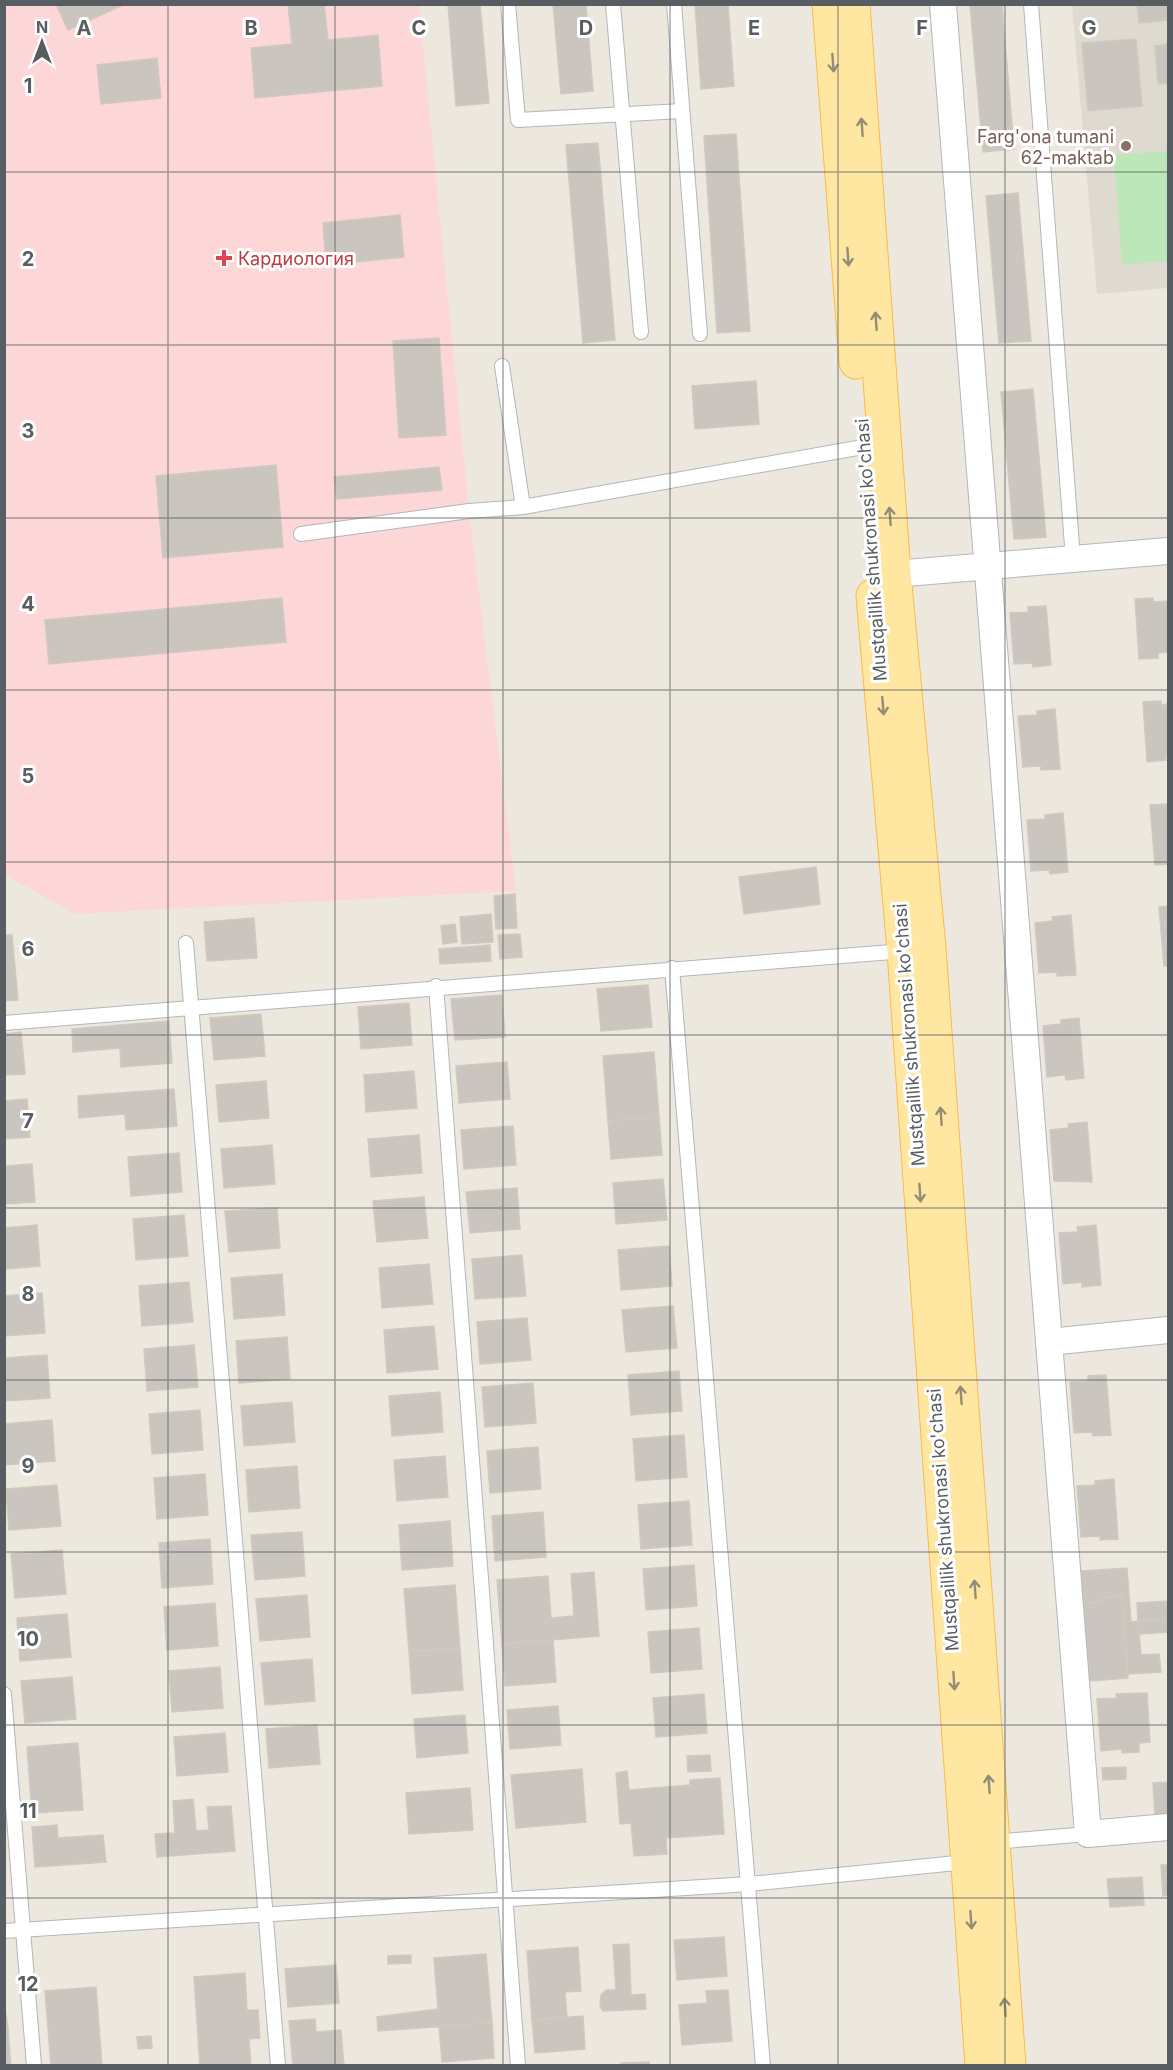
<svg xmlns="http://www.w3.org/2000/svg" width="1173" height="2070" viewBox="0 0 1173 2070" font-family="Inter,sans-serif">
<rect width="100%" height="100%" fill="#ede8de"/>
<polygon fill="#dfdacf" points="1072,5 1168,5 1168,288 1097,294"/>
<polygon fill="#fdd7d7" points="4,5 419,5 469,511 516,891 75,914 5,875"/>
<polygon fill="#bce7b8" points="1168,151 1168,261 1122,265 1114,155"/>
<g fill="#cac5be" stroke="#d2c9bd" stroke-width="1.5">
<polygon points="56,4 125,4 68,30"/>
<polygon points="288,4 324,4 328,40 378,35 382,86 255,98 251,48 292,44"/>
<polygon points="448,4 480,4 489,103 456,106"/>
<polygon points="553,4 586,4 593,91 561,94"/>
<polygon points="695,4 728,4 734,86 701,89"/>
<polygon points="1002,4 1014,149 983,152 970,5"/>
<polygon points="1137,4 1168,4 1168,20 1139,23"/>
<polygon points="1136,39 1142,106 1088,111 1082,43"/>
<polygon points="1168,44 1168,83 1158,84 1155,46"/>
<polygon points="157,58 161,98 101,104 97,65"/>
<polygon points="736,134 750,331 717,333 704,136"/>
<polygon points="598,143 615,340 583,343 566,145"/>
<polygon points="1018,193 1031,341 999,343 986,196"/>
<polygon points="400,215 404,257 326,265 323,223"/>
<polygon points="439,338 446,435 399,438 393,341"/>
<polygon points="756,381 759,424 695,429 692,386"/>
<polygon points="1033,389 1046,537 1014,539 1001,392"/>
<polygon points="276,465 283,547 163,558 156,476"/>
<polygon points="439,467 442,490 337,499 334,477"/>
<polygon points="282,598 286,642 49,664 45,620"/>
<polygon points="1153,598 1153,602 1168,601 1168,652 1158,653 1158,658 1139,659 1135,599"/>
<polygon points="1046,606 1051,665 1033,667 1032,663 1014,664 1010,613 1028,612 1028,607"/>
<polygon points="1161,701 1161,705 1168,704 1168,755 1165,756 1166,760 1147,762 1143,702"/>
<polygon points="1055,709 1060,769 1041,770 1041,766 1023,767 1018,716 1037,715 1037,711"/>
<polygon points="1168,804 1168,864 1155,865 1150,805"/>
<polygon points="1063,813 1068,872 1050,874 1049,870 1031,871 1027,820 1045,819 1045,815"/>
<polygon points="816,867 820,904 744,914 739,877"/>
<polygon points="515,894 517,928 496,929 494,896"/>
<polygon points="1168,906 1168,966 1164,966 1159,907"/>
<polygon points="491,914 493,942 462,944 460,917"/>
<polygon points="1071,915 1076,975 1057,976 1057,972 1039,973 1035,923 1053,921 1052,917"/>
<polygon points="254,918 257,958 207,961 204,922"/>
<polygon points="455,924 457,942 443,944 441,926"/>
<polygon points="520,934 522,957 500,959 498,935"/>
<polygon points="4,935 12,935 18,1000 4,1001"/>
<polygon points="490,945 491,961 440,964 439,949"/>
<polygon points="648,985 652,1027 601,1031 597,989"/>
<polygon points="502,995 505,1037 455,1040 451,999"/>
<polygon points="409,1003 412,1045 361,1049 358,1007"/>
<polygon points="261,1014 265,1056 214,1060 210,1018"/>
<polygon points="1079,1018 1084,1078 1066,1080 1065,1075 1047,1077 1043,1026 1061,1024 1061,1020"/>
<polygon points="169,1021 172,1063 121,1067 120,1048 73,1052 72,1029"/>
<polygon points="21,1032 25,1074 4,1075 4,1034"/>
<polygon points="654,1052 659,1117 608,1121 603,1056"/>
<polygon points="507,1062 510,1099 459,1103 456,1066"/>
<polygon points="414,1071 417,1108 366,1112 364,1075"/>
<polygon points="266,1081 269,1118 219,1122 216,1085"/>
<polygon points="174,1089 177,1126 126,1130 125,1114 79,1118 78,1096"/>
<polygon points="27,1099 30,1137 4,1139 4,1101"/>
<polygon points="659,1117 662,1155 611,1159 608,1121"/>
<polygon points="1087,1122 1092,1182 1054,1181 1050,1130 1069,1128 1068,1124"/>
<polygon points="513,1126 516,1165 464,1169 461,1130"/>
<polygon points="419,1135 422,1173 371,1177 368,1139"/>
<polygon points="272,1145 275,1184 224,1188 221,1149"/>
<polygon points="179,1153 182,1192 131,1196 128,1157"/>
<polygon points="32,1164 35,1202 4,1204 4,1166"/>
<polygon points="663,1179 667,1220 616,1224 613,1183"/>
<polygon points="517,1188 520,1229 470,1233 466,1192"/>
<polygon points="424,1197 428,1238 377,1242 373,1201"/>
<polygon points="277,1208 280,1248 229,1252 225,1211"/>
<polygon points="184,1215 188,1256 136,1260 133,1219"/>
<polygon points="37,1225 40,1266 4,1269 4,1228"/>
<polygon points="1096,1225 1101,1285 1082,1287 1082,1282 1063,1284 1059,1233 1078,1232 1077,1227"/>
<polygon points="669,1246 672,1286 621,1290 618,1250"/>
<polygon points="522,1255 526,1296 475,1299 472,1259"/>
<polygon points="429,1264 433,1304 382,1308 379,1268"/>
<polygon points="282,1274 285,1315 234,1319 231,1278"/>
<polygon points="189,1282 193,1322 142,1326 139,1286"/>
<polygon points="42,1293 45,1333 4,1336 4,1296"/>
<polygon points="673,1306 677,1348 626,1352 622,1310"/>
<polygon points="527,1318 531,1360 480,1364 477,1322"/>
<polygon points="434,1326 438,1369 387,1373 384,1330"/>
<polygon points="287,1337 290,1379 239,1383 236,1341"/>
<polygon points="194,1345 198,1387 147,1391 144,1349"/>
<polygon points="47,1355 50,1398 4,1401 4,1358"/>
<polygon points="679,1371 682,1411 631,1415 628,1375"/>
<polygon points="1106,1375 1111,1435 1093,1436 1092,1432 1074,1433 1070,1382 1088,1381 1088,1376"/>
<polygon points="533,1383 536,1423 485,1427 482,1387"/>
<polygon points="440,1392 443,1432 392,1436 389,1396"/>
<polygon points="292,1402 295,1442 244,1446 241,1406"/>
<polygon points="200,1410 203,1450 152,1454 149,1414"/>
<polygon points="52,1420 55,1461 4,1465 4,1424"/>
<polygon points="684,1435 687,1477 636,1481 633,1439"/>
<polygon points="538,1447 541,1489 490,1493 487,1451"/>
<polygon points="445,1456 448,1497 397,1501 394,1460"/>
<polygon points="297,1466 300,1508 249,1512 246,1470"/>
<polygon points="205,1474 208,1515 157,1519 154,1478"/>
<polygon points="1114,1479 1118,1539 1100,1540 1100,1536 1081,1537 1077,1486 1095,1485 1095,1481"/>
<polygon points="57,1485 61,1526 9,1530 6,1489"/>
<polygon points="689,1501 692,1545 641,1549 638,1505"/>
<polygon points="543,1512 546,1557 495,1561 492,1516"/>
<polygon points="450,1521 453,1566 402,1570 399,1525"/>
<polygon points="302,1532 305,1576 255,1580 251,1535"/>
<polygon points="210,1539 213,1584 162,1588 159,1543"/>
<polygon points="62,1550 66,1594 15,1598 11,1554"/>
<polygon points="694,1565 697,1606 646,1610 643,1569"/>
<polygon points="1127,1568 1131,1622 1124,1623 1122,1596 1103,1598 1103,1602 1084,1603 1081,1571"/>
<polygon points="594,1572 599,1636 502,1644 497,1580 548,1576 551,1618 574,1616 571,1574"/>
<polygon points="455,1585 460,1648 409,1652 404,1589"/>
<polygon points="307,1595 310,1637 260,1641 256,1599"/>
<polygon points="1122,1596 1128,1678 1090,1681 1084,1603 1103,1602 1103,1598"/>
<polygon points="1168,1601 1168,1619 1138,1621 1137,1603"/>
<polygon points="215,1603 218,1646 167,1650 164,1607"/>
<polygon points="67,1614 71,1657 20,1661 17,1618"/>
<polygon points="1168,1619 1168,1632 1139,1634 1138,1621"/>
<polygon points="1138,1621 1141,1655 1159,1654 1161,1672 1128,1674 1124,1623"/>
<polygon points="699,1628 702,1669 651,1673 648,1632"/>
<polygon points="553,1640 556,1682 505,1686 502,1644"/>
<polygon points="460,1648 463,1690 412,1694 409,1652"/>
<polygon points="312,1659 315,1701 265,1705 261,1663"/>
<polygon points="220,1667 223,1708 172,1712 169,1671"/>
<polygon points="72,1677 76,1719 25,1723 21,1681"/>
<polygon points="1147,1693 1150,1742 1139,1743 1139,1752 1122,1753 1122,1749 1101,1751 1097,1699 1117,1698 1116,1694"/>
<polygon points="704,1694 707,1733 656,1737 653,1698"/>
<polygon points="558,1706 561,1745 510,1749 507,1710"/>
<polygon points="465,1715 468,1753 417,1758 414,1719"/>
<polygon points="317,1725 320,1764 269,1768 266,1729"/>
<polygon points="225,1733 228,1772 177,1776 174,1737"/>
<polygon points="78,1743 83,1810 32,1813 27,1747"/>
<polygon points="710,1755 711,1771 688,1772 687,1756"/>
<polygon points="1126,1767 1126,1779 1103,1780 1102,1768"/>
<polygon points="582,1769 586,1822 516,1828 511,1775"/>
<polygon points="627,1771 629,1790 690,1785 690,1780 720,1778 724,1834 666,1838 667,1854 634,1856 631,1823 620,1824 616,1773"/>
<polygon points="1168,1782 1168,1815 1155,1816 1153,1783"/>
<polygon points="470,1788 473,1830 409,1834 406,1793"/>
<polygon points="193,1799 196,1831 209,1830 207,1807 231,1806 235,1851 157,1857 155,1834 175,1833 173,1801"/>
<polygon points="57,1825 58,1838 103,1835 106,1862 35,1867 32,1827"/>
<polygon points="1161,1865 1168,1865 1168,1895 1163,1896"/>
<polygon points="1142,1877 1144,1905 1110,1907 1107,1879"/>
<polygon points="724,1937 727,1976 677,1980 674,1940"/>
<polygon points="629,1944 631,1995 645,1994 646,2009 603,2011 600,2006 601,1995 606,1990 616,1990 613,1945"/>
<polygon points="578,1947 581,1991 565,1992 567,2017 532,2020 527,1951"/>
<polygon points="486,1954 492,2023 378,2031 377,2017 438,2009 434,1958"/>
<polygon points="411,1955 411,1963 388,1964 388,1956"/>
<polygon points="336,1965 339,2003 288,2007 285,1969"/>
<polygon points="245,1973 247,2010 258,2010 260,2038 249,2039 251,2066 200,2066 194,1977"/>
<polygon points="96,1987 102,2066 51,2066 45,1991"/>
<polygon points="728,1990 732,2041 682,2045 679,2005 707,2003 706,1991"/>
<polygon points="4,2001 8,2028 4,2029"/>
<polygon points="583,2016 585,2049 535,2053 532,2020"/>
<polygon points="315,2019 316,2032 341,2030 344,2066 293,2066 289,2021"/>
<polygon points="492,2023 494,2058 442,2062 439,2026"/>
<polygon points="8,2028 10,2056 4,2057 4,2029"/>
<polygon points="151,2036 152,2048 138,2049 137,2037"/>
<polygon points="10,2056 11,2066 4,2066 4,2057"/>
<polygon points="649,2062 650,2066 621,2066 621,2063"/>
</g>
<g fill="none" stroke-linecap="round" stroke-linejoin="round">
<g stroke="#b2b7bb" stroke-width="16">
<g id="lane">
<polyline points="508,4 518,120 682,111"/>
<polyline points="613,4 641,332"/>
<polyline points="674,4 700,334"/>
<polyline points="1031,4 1073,559"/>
<polyline points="502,366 523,507"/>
<polyline points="301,534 469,511 523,507 863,447"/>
<polyline points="186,943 278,2066"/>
<polyline points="672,968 763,2066"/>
<polyline points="436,986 518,2066"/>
<polyline points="4,1023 904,951"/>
<polyline points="4,1694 34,2066"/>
<polyline points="993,1842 1088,1834"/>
<polyline points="4,1931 749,1884 966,1862"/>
</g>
</g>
<g stroke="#b2b7bb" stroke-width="28">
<g id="street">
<polyline points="943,4 1088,1834 1168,1827"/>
<polyline points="894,574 1168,551"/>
<polyline points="1049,1342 1168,1330"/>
</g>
</g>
<g stroke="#feb947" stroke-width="35">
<g id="primary">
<polyline points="829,4 856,362"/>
<polyline points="853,4 894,574 929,948 1009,2066"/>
<polyline points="873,596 904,951 982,2066"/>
</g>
</g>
<use href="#lane" stroke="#fff" stroke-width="14"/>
<use href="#street" stroke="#fff" stroke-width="26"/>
<use href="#primary" stroke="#ffe7a1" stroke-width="33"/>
</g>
<defs><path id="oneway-shaft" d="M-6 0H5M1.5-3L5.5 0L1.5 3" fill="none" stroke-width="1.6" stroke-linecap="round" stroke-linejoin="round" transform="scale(1.5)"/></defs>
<g stroke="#928d78">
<use href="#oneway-shaft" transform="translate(833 63) rotate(86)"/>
<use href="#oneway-shaft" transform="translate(862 127) rotate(-94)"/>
<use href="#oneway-shaft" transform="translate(848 257) rotate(86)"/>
<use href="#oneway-shaft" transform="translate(876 321) rotate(-94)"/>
<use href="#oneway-shaft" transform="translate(890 516) rotate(-94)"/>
<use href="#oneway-shaft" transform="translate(883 706) rotate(85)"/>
<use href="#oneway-shaft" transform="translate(941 1116) rotate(-94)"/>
<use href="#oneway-shaft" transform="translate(920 1193) rotate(86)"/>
<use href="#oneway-shaft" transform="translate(961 1395) rotate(-94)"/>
<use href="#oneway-shaft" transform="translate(975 1589) rotate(-94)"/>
<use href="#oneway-shaft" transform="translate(954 1681) rotate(86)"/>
<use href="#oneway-shaft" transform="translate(989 1784) rotate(-94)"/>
<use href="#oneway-shaft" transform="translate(971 1920) rotate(86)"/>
<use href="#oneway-shaft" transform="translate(1005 2007) rotate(-94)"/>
</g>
<path fill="none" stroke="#585d62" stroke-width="1.5" stroke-opacity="0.55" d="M168,4V2066M335,4V2066M503,4V2066M670,4V2066M838,4V2066M1005,4V2066M4,172H1168M4,345H1168M4,518H1168M4,690H1168M4,862H1168M4,1035H1168M4,1208H1168M4,1380H1168M4,1552H1168M4,1725H1168M4,1898H1168"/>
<circle fill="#8d6e63" stroke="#fff" stroke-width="2" cx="1126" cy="146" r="6"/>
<path fill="#e0444e" stroke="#fff" stroke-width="2" d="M221 249h6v6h6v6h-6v6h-6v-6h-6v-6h6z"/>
<g text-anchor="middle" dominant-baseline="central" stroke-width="6" stroke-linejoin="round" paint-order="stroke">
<g font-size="18" fill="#785e54" stroke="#fff" text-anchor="end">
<text x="1114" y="136">Farg'ona tumani<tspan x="1114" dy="21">62-maktab</tspan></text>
</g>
<g font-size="18" fill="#be3a42" stroke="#fff" text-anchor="start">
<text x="238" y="258">Кардиология</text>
</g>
<g font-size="18" fill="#585d62" stroke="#fff">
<text transform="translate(871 550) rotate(-94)">Mustqaillik shukronasi ko'chasi</text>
<text transform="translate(909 1035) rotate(-94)">Mustqaillik shukronasi ko'chasi</text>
<text transform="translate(943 1520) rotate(-94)">Mustqaillik shukronasi ko'chasi</text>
</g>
</g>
<g font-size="20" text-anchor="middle" font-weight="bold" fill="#585d62" stroke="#fff" stroke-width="6" stroke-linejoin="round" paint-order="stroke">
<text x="84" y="35">A</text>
<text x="251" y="35">B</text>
<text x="419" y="35">C</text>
<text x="586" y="35">D</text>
<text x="754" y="35">E</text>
<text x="922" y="35">F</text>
<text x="1089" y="35">G</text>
<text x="28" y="93">1</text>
<text x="28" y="266">2</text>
<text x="28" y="438">3</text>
<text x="28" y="611">4</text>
<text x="28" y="783">5</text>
<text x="28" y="956">6</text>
<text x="28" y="1128">7</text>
<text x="28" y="1301">8</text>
<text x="28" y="1473">9</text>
<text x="28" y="1646">10</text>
<text x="28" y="1818">11</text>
<text x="28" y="1991">12</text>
</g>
<rect width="1173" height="2070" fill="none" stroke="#585d62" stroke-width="12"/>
<g transform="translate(42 42)" stroke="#ffffff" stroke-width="4.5" paint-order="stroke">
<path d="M0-4.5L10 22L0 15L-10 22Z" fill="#585d62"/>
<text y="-9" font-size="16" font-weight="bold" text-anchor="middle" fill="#585d62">N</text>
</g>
</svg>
